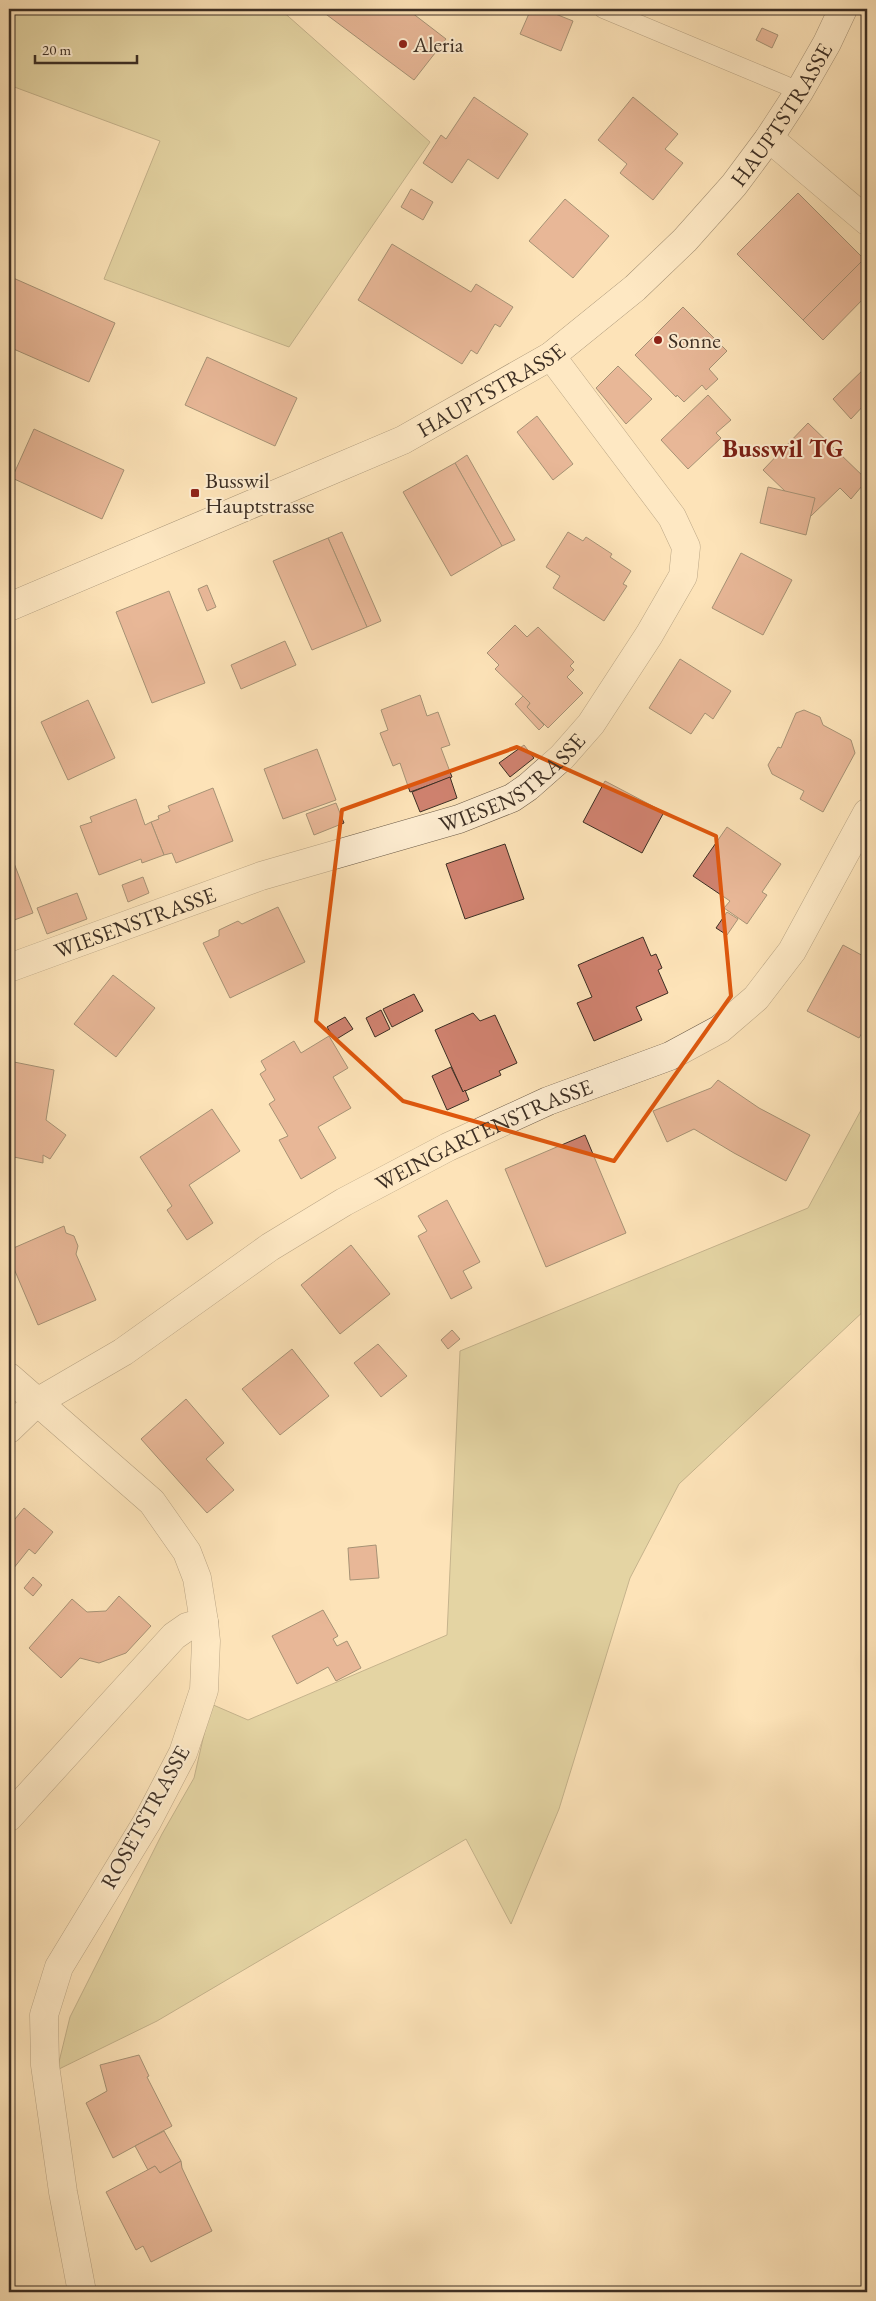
<svg xmlns="http://www.w3.org/2000/svg" width="876" height="2301" viewBox="0 0 876 2301" font-family="'EB Garamond',serif">
<rect width="100%" height="100%" fill="#fde3b8"/>
<filter id="stains"><feTurbulence type="fractalNoise" baseFrequency=".004" numOctaves="4"/><feColorMatrix values="0 0 0 0 .2 0 0 0 0 .09 0 0 0 0 .02 0 0 0 .5 -.17"/></filter>
<radialGradient id="worn" r=".72"><stop offset=".6" stop-color="#630" stop-opacity="0"/><stop offset="1" stop-color="#630" stop-opacity=".3"/></radialGradient>
<g fill="#c6c18a" stroke="#827857">
<polygon points="9,9 280,9 430,142 289,347 104,279 160,141 9,85"/>
<polygon points="867,1099 867,1308 679,1484 630,1578 559,1809 511,1924 466,1839 157,2021 57,2070 70,2017 162,1834 194,1778 211,1704 248,1720 447,1635 460,1351 808,1208"/>
</g>
<g fill="#cf826f" stroke="#3d2f24">
<polygon points="319,9 407,9 446,39 414,80"/>
<polygon points="531,9 543,9 573,21 561,51 520,34"/>
<polygon points="762,28 778,35 772,48 756,40"/>
<polygon points="474,97 528,134 498,179 468,159 452,183 423,163 441,135 446,139"/>
<polygon points="633,97 678,134 665,149 683,163 653,200 620,173 627,164 598,140"/>
<polygon points="411,189 433,202 423,220 401,207"/>
<polygon points="798,193 864,259 803,320 737,254"/>
<polygon points="565,199 609,236 573,278 529,241"/>
<polygon points="392,244 471,292 476,284 513,307 500,327 495,324 477,354 471,350 462,364 358,300"/>
<polygon points="867,256 867,295 823,340 803,320"/>
<polygon points="11,277 115,323 89,382 9,347 9,284"/>
<polygon points="683,307 727,351 709,369 718,379 706,390 702,385 684,402 677,395 676,397 635,355"/>
<polygon points="207,357 297,398 275,446 185,405"/>
<polygon points="618,366 652,399 626,424 596,388"/>
<polygon points="867,366 867,406 865,404 851,419 833,399"/>
<polygon points="708,395 731,420 716,433 721,438 688,469 661,440"/>
<polygon points="537,416 573,464 553,480 517,432"/>
<polygon points="808,423 867,480 851,499 840,488 811,516 763,470"/>
<polygon points="34,429 124,470 102,519 12,478"/>
<polygon points="467,455 515,540 502,546 455,463"/>
<polygon points="455,463 502,546 451,576 403,492"/>
<polygon points="768,487 815,498 806,535 760,523"/>
<polygon points="342,532 381,621 367,627 328,538"/>
<polygon points="568,532 583,541 586,537 612,554 610,557 631,571 623,584 627,586 604,621 553,588 560,576 546,567"/>
<polygon points="328,538 367,627 312,650 273,561"/>
<polygon points="741,553 792,580 763,635 712,608"/>
<polygon points="207,585 216,607 207,611 198,589"/>
<polygon points="169,591 205,683 152,703 116,612"/>
<polygon points="515,625 527,637 538,627 574,662 570,666 574,670 567,677 583,693 548,728 527,707 530,703 495,669 499,665 487,653"/>
<polygon points="285,641 296,665 241,689 231,665"/>
<polygon points="680,659 731,691 713,719 705,713 691,734 649,708"/>
<polygon points="420,695 427,716 438,712 450,745 441,748 452,777 410,792 400,763 393,766 380,733 388,730 381,710"/>
<polygon points="523,696 530,703 527,707 544,725 539,730 515,704"/>
<polygon points="88,700 115,758 68,780 41,722"/>
<polygon points="804,710 820,717 823,725 851,740 855,753 823,812 800,799 804,791 772,774 768,765 778,747 781,748 796,713"/>
<polygon points="524,745 534,758 510,777 499,763"/>
<polygon points="317,749 336,800 283,819 264,769"/>
<polygon points="450,777 457,798 420,812 412,792"/>
<polygon points="605,781 664,812 642,853 583,822"/>
<polygon points="213,788 233,841 176,863 172,853 164,855 151,822 159,819 158,816 170,811 168,806"/>
<polygon points="136,799 145,825 151,822 164,855 142,863 141,859 99,875 80,826 92,822 90,817"/>
<polygon points="336,803 344,823 314,835 306,814"/>
<polygon points="727,827 781,864 762,892 767,895 747,924 724,908 730,901 693,876"/>
<polygon points="505,844 524,899 465,919 446,864"/>
<polygon points="9,850 33,913 9,922"/>
<polygon points="143,877 149,893 128,902 122,885"/>
<polygon points="77,893 87,919 47,934 37,908"/>
<polygon points="278,907 305,962 230,998 203,943 219,936 219,930 238,921 242,924"/>
<polygon points="727,912 738,919 727,935 716,928"/>
<polygon points="643,937 651,956 656,954 662,968 658,970 668,993 636,1007 642,1020 594,1041 577,1003 592,997 578,965"/>
<polygon points="843,945 867,958 867,1024 859,1038 807,1011"/>
<polygon points="113,975 155,1008 116,1057 74,1024"/>
<polygon points="414,994 423,1011 392,1027 383,1009"/>
<polygon points="381,1010 390,1029 375,1037 366,1018"/>
<polygon points="473,1013 480,1021 495,1015 517,1063 499,1071 501,1075 463,1092 435,1030"/>
<polygon points="345,1017 353,1029 335,1040 327,1027"/>
<polygon points="329,1036 348,1068 333,1077 351,1108 318,1127 336,1158 301,1179 279,1140 288,1136 269,1104 275,1100 260,1074 266,1070 261,1061 294,1041 301,1053"/>
<polygon points="9,1061 54,1070 46,1120 66,1135 50,1159 43,1155 43,1163 9,1156"/>
<polygon points="451,1067 463,1092 465,1090 469,1100 447,1110 432,1076"/>
<polygon points="718,1080 759,1108 810,1135 786,1181 734,1153 694,1129 667,1142 653,1111 711,1088"/>
<polygon points="212,1109 240,1151 189,1185 213,1223 187,1240 167,1210 172,1206 140,1157"/>
<polygon points="585,1135 626,1233 546,1267 505,1169"/>
<polygon points="447,1200 480,1262 463,1271 472,1288 451,1299 418,1236 427,1231 418,1216"/>
<polygon points="64,1226 66,1233 74,1236 78,1246 76,1254 96,1300 38,1325 9,1257 9,1250"/>
<polygon points="351,1245 390,1294 340,1334 301,1285"/>
<polygon points="452,1330 460,1339 448,1349 441,1340"/>
<polygon points="378,1344 407,1376 381,1397 354,1363"/>
<polygon points="292,1349 329,1396 280,1435 242,1389"/>
<polygon points="186,1399 224,1443 206,1459 234,1490 207,1513 141,1439"/>
<polygon points="24,1508 53,1532 35,1554 29,1549 9,1574 9,1513 15,1519"/>
<polygon points="376,1545 379,1578 350,1580 348,1548"/>
<polygon points="33,1577 42,1585 33,1596 24,1588"/>
<polygon points="119,1596 151,1626 126,1653 99,1663 80,1658 61,1678 29,1648 72,1599 87,1612 106,1611"/>
<polygon points="323,1610 338,1636 333,1639 337,1646 347,1641 361,1668 336,1681 328,1667 297,1684 272,1636"/>
<polygon points="139,2055 149,2076 147,2077 172,2126 113,2158 86,2103 107,2091 100,2065"/>
<polygon points="164,2131 181,2161 160,2173 155,2166 148,2170 135,2146"/>
<polygon points="181,2161 182,2168 212,2231 151,2262 143,2246 136,2250 106,2192 155,2166 160,2173"/>
</g>
<g fill="none" stroke-linecap="round" stroke-linejoin="round">
<g stroke="#6d5c49" stroke-width="19">
<polyline id="lane" points="603,9 785,85 799,92"/>
</g>
<g stroke="#6d5c49" stroke-width="29">
<g id="street">
<polyline points="769,138 867,221"/>
<path id="s1" d="M9,968L261,876L459,819L512,798L528,787L562,757L591,724L649,635L683,576L686,547L672,517L551,356"/>
<polyline points="9,1377 152,1502 187,1552 197,1578 204,1622 206,1641 204,1690 183,1753 147,1822 59,1967 44,2015 45,2065 63,2192 82,2292"/>
<path id="s2" d="M9,1429L37,1402L123,1352L270,1247L344,1202L448,1147L548,1101L670,1056L720,1029L756,998L792,951L867,813"/>
<polyline points="9,1817 174,1636 187,1627 204,1622"/>
</g>
</g>
<g stroke="#3d2f24" stroke-width="29">
<g id="secondary">
<path id="s3" d="M9,607L403,440L551,356L635,288L685,240L734,185L769,138L799,92L827,43L843,9"/>
</g>
</g>
<use href="#lane" stroke="#feedd1" stroke-width="18"/>
<use href="#street" stroke="#feedd1" stroke-width="28"/>
<use href="#secondary" stroke="#feedd1" stroke-width="28"/>
</g>
<path d="M0 0H876V2301H0ZM517,747L716,836L731,996L614,1161L403,1101L316,1021L342,810Z" fill="#fde3b8" fill-opacity=".55" fill-rule="evenodd"/>
<path fill="none" stroke="#df570d" stroke-width="4" stroke-linejoin="round" d="M517,747L716,836L731,996L614,1161L403,1101L316,1021L342,810Z"/>
<g fill="#8f2418" stroke="#feedd1" stroke-width="2">
<circle cx="403" cy="44" r="5"/>
<circle cx="658" cy="340" r="5"/>
<rect x="190" y="488" width="10" height="10" rx="2.5"/>
</g>
<g text-anchor="middle" dominant-baseline="central" stroke-width="4" stroke-linejoin="round" paint-order="stroke">
<g font-size="22" fill="#3d2f24" stroke="#feedd1" text-anchor="start">
<text x="413" y="44">Aleria</text>
<text x="668" y="340">Sonne</text>
<text x="205" y="480">Busswil<tspan x="205" dy="25">Hauptstrasse</tspan></text>
</g>
<g font-size="22" fill="#3d2f24" stroke="#feedd1">
<text stroke="none"><textPath href="#s3" startOffset="934">HAUPTSTRASSE</textPath></text>
<text stroke="none"><textPath href="#s3" startOffset="529">HAUPTSTRASSE</textPath></text>
<text stroke="none"><textPath href="#s1" startOffset="539">WIESENSTRASSE</textPath></text>
<text stroke="none"><textPath href="#s1" startOffset="134">WIESENSTRASSE</textPath></text>
<text stroke="none"><textPath href="#s2" startOffset="561">WEINGARTENSTRASSE</textPath></text>
<text transform="translate(145 1817) rotate(-61)">ROSETSTRASSE</text>
</g>
<g font-size="25" font-weight="bold" fill="#7a1f14" stroke="#feedd1">
<text x="783" y="448">Busswil TG</text>
</g>
</g>
<rect width="876" height="2301" fill="none" stroke="#fde3b8" stroke-width="30"/>
<rect x="10" y="10" width="856" height="2281" fill="none" stroke="#3d2f24" stroke-width="2.5"/>
<rect x="15" y="15" width="846" height="2271" fill="none" stroke="#3d2f24"/>
<path d="M35 55v8h102v-8" fill="none" stroke="#3d2f24" stroke-width="2.5"/>
<text x="42" y="55" font-size="15" fill="#3d2f24" stroke="#feedd1" stroke-width="4" paint-order="stroke">20 m</text>
<rect width="100%" height="100%" filter="url(#stains)"/>
<rect width="100%" height="100%" fill="url(#worn)"/>
</svg>
